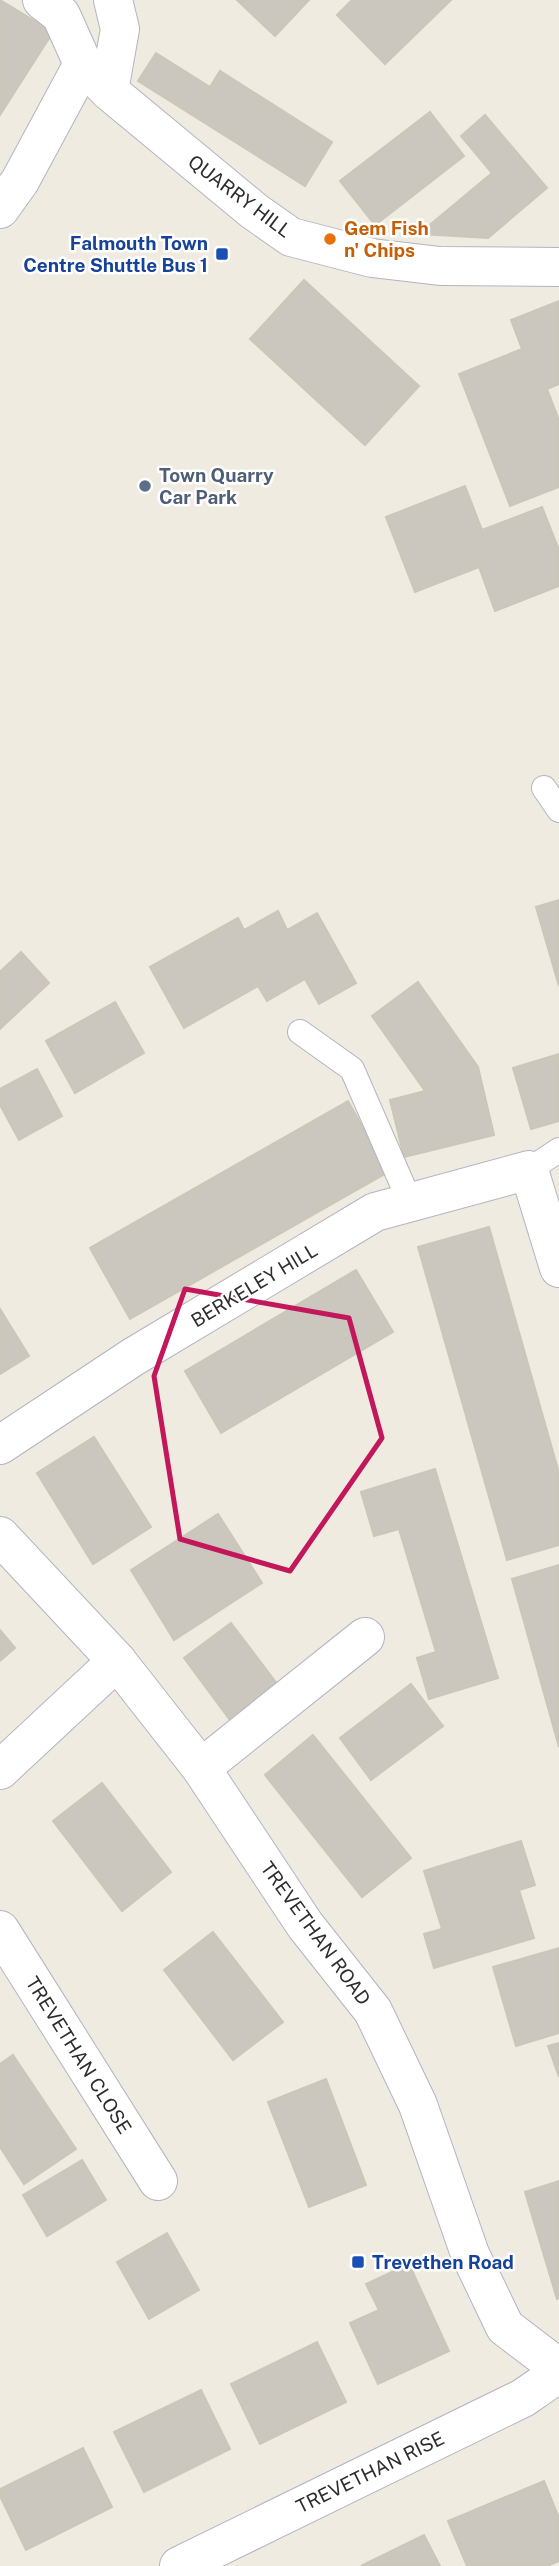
<svg xmlns="http://www.w3.org/2000/svg" width="559" height="2566" viewBox="0 0 559 2566" font-family="'Public Sans',sans-serif">
<rect width="100%" height="100%" fill="#efebe0"/>
<g fill="#cbc7bf" stroke="#cbc7b8" stroke-width="2">
<polygon points="0,0 53,32 0,115"/>
<polygon points="237,0 309,0 275,36"/>
<polygon points="352,0 451,0 385,64 337,15"/>
<polygon points="156,53 210,87 220,71 332,142 305,186 138,81"/>
<polygon points="430,112 464,156 375,225 340,181"/>
<polygon points="485,115 547,188 488,238 419,234 492,173 461,136"/>
<polygon points="304,280 419,386 365,445 250,339"/>
<polygon points="559,301 559,384 547,389 559,420 559,487 510,506 459,374 522,349 511,320"/>
<polygon points="465,486 482,530 542,507 559,550 559,586 495,611 479,567 415,592 386,517"/>
<polygon points="559,900 559,986 536,907"/>
<polygon points="278,911 287,930 317,913 356,983 319,1004 305,979 267,1001 258,986 184,1028 150,967 238,918 244,930"/>
<polygon points="21,952 49,983 0,1029 0,972"/>
<polygon points="418,982 478,1067 494,1135 404,1157 390,1100 425,1091 372,1016"/>
<polygon points="115,1002 144,1053 75,1093 46,1041"/>
<polygon points="559,1054 559,1121 531,1129 513,1068"/>
<polygon points="37,1069 62,1116 19,1140 0,1105 0,1089"/>
<polygon points="348,1101 388,1172 130,1319 90,1248"/>
<polygon points="489,1227 559,1473 559,1545 507,1560 418,1247"/>
<polygon points="356,1270 393,1332 221,1433 185,1371"/>
<polygon points="0,1309 29,1356 0,1374"/>
<polygon points="94,1437 151,1527 93,1564 37,1473"/>
<polygon points="435,1469 498,1678 429,1699 417,1658 436,1652 399,1529 374,1536 361,1492"/>
<polygon points="218,1514 262,1583 174,1640 131,1570"/>
<polygon points="559,1565 559,1747 512,1579"/>
<polygon points="231,1623 281,1689 233,1724 184,1658"/>
<polygon points="0,1630 15,1648 0,1661"/>
<polygon points="411,1684 443,1726 371,1780 340,1738"/>
<polygon points="313,1735 411,1858 362,1897 265,1775"/>
<polygon points="102,1783 171,1872 122,1911 53,1821"/>
<polygon points="521,1841 535,1885 519,1890 534,1938 434,1968 424,1934 442,1929 424,1871"/>
<polygon points="213,1932 283,2022 233,2060 164,1970"/>
<polygon points="559,1948 559,2033 516,2046 493,1967"/>
<polygon points="559,2043 559,2077 548,2046"/>
<polygon points="13,2055 76,2149 24,2184 0,2147 0,2064"/>
<polygon points="326,2079 366,2185 309,2207 268,2102"/>
<polygon points="82,2160 106,2200 47,2236 23,2195"/>
<polygon points="559,2181 559,2298 557,2299 525,2192"/>
<polygon points="167,2233 199,2290 149,2319 117,2262"/>
<polygon points="409,2264 449,2351 378,2384 350,2323 379,2310 366,2284"/>
<polygon points="317,2342 346,2402 260,2444 231,2384"/>
<polygon points="201,2390 230,2449 144,2492 114,2432"/>
<polygon points="83,2448 112,2507 26,2550 0,2496 0,2489"/>
<polygon points="544,2481 559,2518 559,2561 547,2566 467,2566 448,2521"/>
<polygon points="424,2535 440,2566 361,2566"/>
</g>
<g fill="none" stroke-linecap="round" stroke-linejoin="round">
<g stroke="#b3b4c1" stroke-width="26">
<g id="lane">
<polyline points="544,788 559,810"/>
<polyline points="300,1032 352,1069 410,1202"/>
<polyline points="529,1170 559,1150"/>
</g>
</g>
<g stroke="#b3b4c1" stroke-width="40">
<g id="street">
<polyline points="109,91 120,29 113,0"/>
<polyline points="0,209 20,181 83,64"/>
<polyline points="0,1445 133,1357 375,1212 529,1170 559,1268"/>
<polyline points="0,1536 117,1661 201,1768 305,1925 373,2011 418,2105 470,2254 505,2327 559,2368"/>
<polyline points="201,1768 365,1637"/>
<polyline points="0,1770 117,1661"/>
<polyline points="0,1930 158,2181"/>
<polyline points="179,2566 523,2398 559,2373"/>
</g>
</g>
<g stroke="#b3b4c1" stroke-width="40">
<polyline id="secondary" points="42,0 61,15 83,64 109,91 254,211 291,237 372,258 440,266 559,267"/>
</g>
<use href="#lane" stroke="#fff" stroke-width="24"/>
<use href="#street" stroke="#fff" stroke-width="38"/>
<use href="#secondary" stroke="#fff" stroke-width="38"/>
</g>
<path fill="none" stroke="#c2185b" stroke-width="5" stroke-linejoin="round" d="M185,1289L349,1318L382,1438L290,1571L180,1539L154,1376Z"/>
<circle fill="#e8710a" stroke="#fff" stroke-width="2.5" cx="330" cy="239" r="7"/>
<g fill="#1a4fb4" stroke="#fff" stroke-width="2.5">
<rect x="215" y="247" width="14" height="14" rx="3.5"/>
<rect x="351" y="2255" width="14" height="14" rx="3.5"/>
</g>
<circle fill="#5c6f8a" stroke="#fff" stroke-width="2.5" cx="145" cy="486" r="7"/>
<g text-anchor="middle" dominant-baseline="central" stroke-width="5" stroke-linejoin="round" paint-order="stroke">
<g font-size="19" fill="#2d2d2d" stroke="#fff">
<text transform="translate(240 196) rotate(37)">QUARRY HILL</text>
<text transform="translate(254 1285) rotate(-31)">BERKELEY HILL</text>
<text transform="translate(316 1933) rotate(54)">TREVETHAN ROAD</text>
<text transform="translate(79 2055) rotate(58)">TREVETHAN CLOSE</text>
<text transform="translate(370 2472) rotate(-26)">TREVETHAN RISE</text>
</g>
<g font-size="19" font-weight="bold" fill="#c56008" stroke="#fff" text-anchor="start">
<text x="344" y="228">Gem Fish<tspan x="344" dy="22">n' Chips</tspan></text>
</g>
<g font-size="19" font-weight="bold" fill="#164399" stroke="#fff" text-anchor="end">
<text x="208" y="243">Falmouth Town<tspan x="208" dy="22">Centre Shuttle Bus 1</tspan></text>
<text x="372" y="2262" text-anchor="start">Trevethen Road</text>
</g>
<g font-size="19" font-weight="bold" fill="#4e5e75" stroke="#fff" text-anchor="start">
<text x="159" y="475">Town Quarry<tspan x="159" dy="22">Car Park</tspan></text>
</g>
</g>
</svg>
